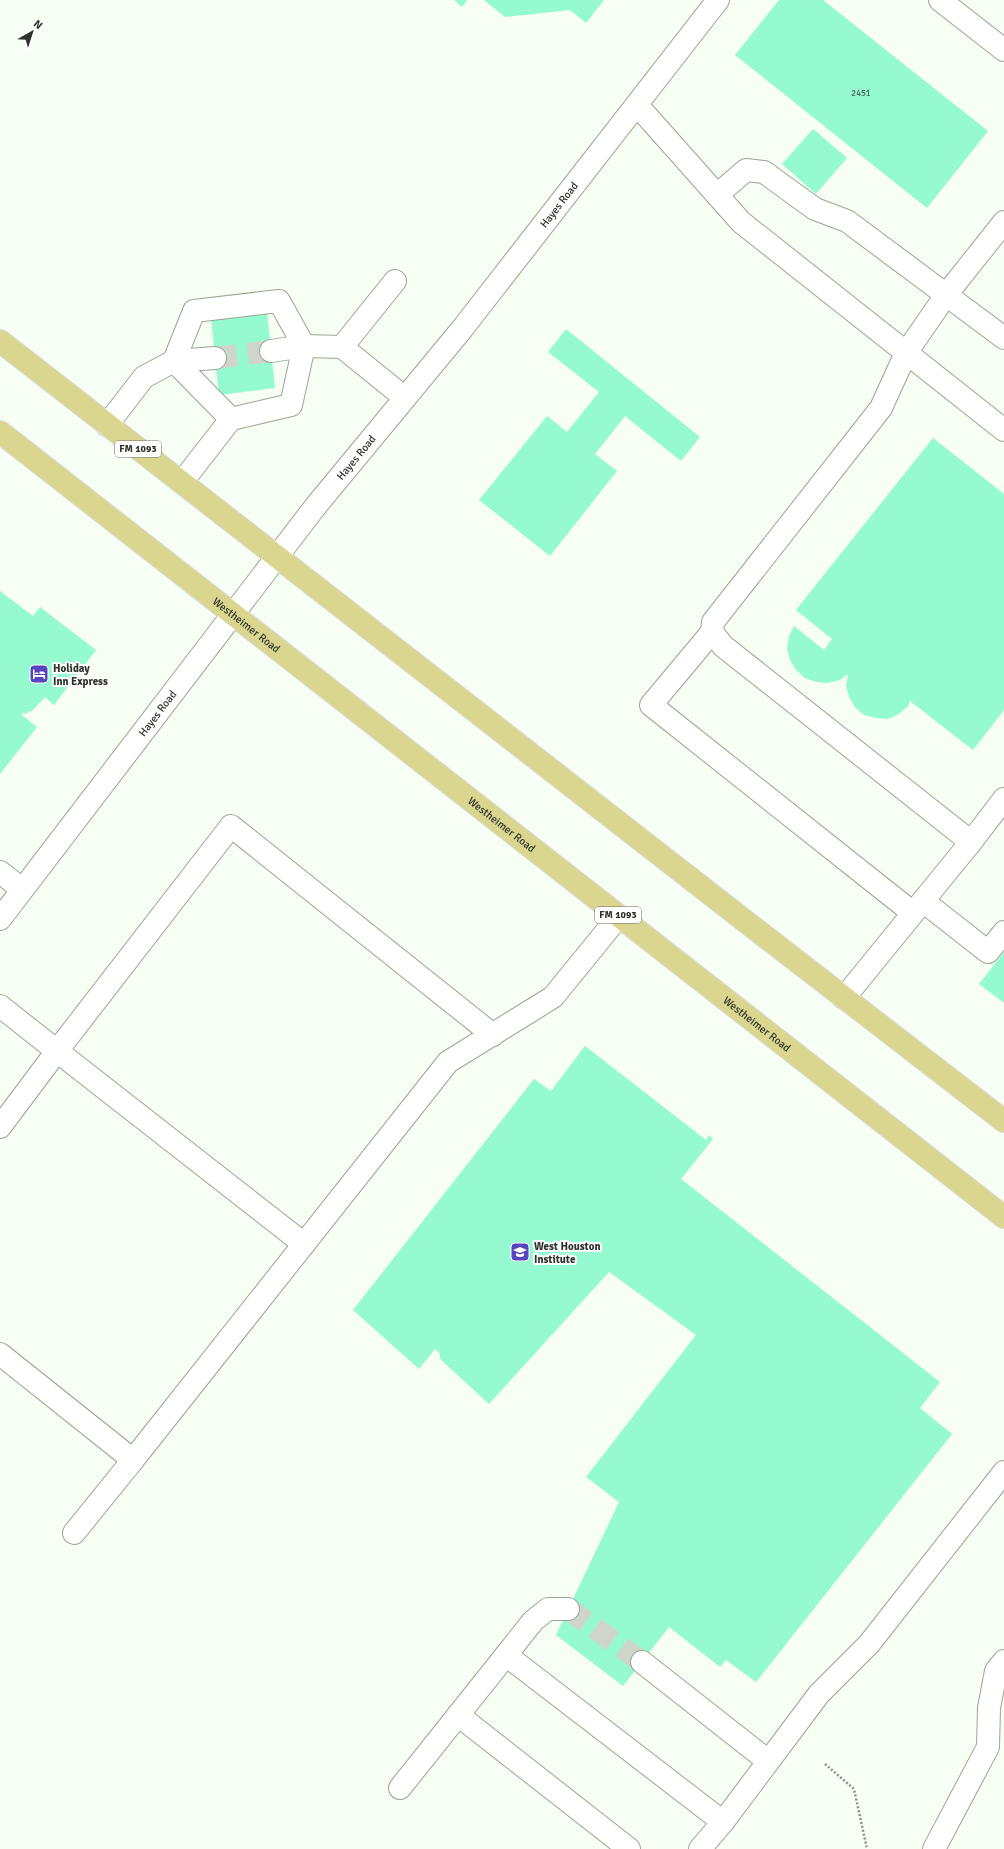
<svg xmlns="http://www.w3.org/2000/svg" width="1004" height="1849" viewBox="0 0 1004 1849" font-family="Signika,sans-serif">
<rect width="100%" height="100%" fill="#f7fef3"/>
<g fill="#95facf">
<polygon points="454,0 467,0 462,7"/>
<polygon points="484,0 604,0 586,23 570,10 505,17"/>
<polygon points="779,0 823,0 988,131 927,208 735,55"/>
<polygon points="813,129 847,158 816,194 782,164"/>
<polygon points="267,311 275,388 219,395 211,318"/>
<polygon points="566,329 700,437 681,461 625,416 595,454 617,471 550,556 479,500 547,416 567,432 599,392 548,352"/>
<polygon points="933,438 1004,494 1004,710 973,750 910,701 908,706 899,714 888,719 876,718 864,715 855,707 849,697 846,686 848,674 840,680 828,683 816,682 805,678 796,670 790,660 787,648 789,636 794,626 824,650 832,639 796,610"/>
<polygon points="0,591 33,616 40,607 96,650 54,705 45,697 31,712 29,711 26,714 23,712 22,715 37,727 0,774"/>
<polygon points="1004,952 1004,1003 979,984"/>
<polygon points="585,1046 706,1140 709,1135 713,1139 681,1179 940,1382 920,1408 952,1434 756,1682 726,1660 720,1667 669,1627 623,1686 556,1635 619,1502 586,1477 696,1335 609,1272 489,1404 440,1359 440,1354 435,1349 419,1369 353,1310 534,1079 551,1091"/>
</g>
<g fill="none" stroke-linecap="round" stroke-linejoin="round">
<g stroke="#cfd5cb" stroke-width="22" stroke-dasharray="22 11" stroke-linecap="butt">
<polyline points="215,358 271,351"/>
<polyline points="568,1609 642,1662"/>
</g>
<g stroke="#99a594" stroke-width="24">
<g id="minor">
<polyline points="940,0 1004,50"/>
<polyline points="637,105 741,222 1004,430"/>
<polyline points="717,195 746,170 764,172 815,209 847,221 1004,338"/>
<polyline points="342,347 405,398"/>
<polyline points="271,351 304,346 342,347 395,281"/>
<polyline points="174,361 231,419"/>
<polyline points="174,361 215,358"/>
<polyline points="107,425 144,377 174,361 194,311 279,301 304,346 291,405 231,419 182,482"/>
<polyline points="712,632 651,705 913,913"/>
<polyline points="971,842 723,646 712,632 713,622 881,408 906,353 946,295 1004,222"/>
<polyline points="0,872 22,889"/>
<polyline points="923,901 988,952 1004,932"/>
<path id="s1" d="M0,919L315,507L462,329L718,0"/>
<polyline points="844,998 971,842 1004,799"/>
<polyline points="0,1006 57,1051 0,1127"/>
<polyline points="304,1244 57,1051 231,826 493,1035"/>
<polyline points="0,1354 133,1460 448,1062 553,997 619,916"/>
<polyline points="74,1533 133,1460"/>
<polyline points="506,1655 533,1621 548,1609 568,1609"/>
<polyline points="642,1662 768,1761"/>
<polyline points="458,1715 629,1849"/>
<polyline points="400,1788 506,1655 723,1822 819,1694 869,1644 1004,1472"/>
<polyline points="700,1849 723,1822"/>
<polyline points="934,1849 988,1747 989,1708 996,1671 1004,1661"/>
</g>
</g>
<g stroke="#d9dad9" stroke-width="24">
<g id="major">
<polyline points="0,341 754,928 1004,1121"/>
<path id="s2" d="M0,432L1004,1217"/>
</g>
</g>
<polyline stroke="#8c9289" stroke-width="2.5" stroke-dasharray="2 2" stroke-linecap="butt" points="825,1764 854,1789 867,1849"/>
<use href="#minor" stroke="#fff" stroke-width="22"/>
<use href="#major" stroke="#dbd68f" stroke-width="22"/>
</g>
<defs>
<g id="hotel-square" transform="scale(1)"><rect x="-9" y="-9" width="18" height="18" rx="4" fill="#5645bd" stroke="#fff"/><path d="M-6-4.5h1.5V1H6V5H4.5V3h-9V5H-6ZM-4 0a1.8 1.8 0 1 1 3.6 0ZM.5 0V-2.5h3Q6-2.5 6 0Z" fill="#fff"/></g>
<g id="university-square" transform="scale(1)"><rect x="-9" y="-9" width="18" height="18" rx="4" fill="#5645bd" stroke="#fff"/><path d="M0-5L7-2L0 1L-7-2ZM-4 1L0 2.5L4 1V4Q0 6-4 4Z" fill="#fff"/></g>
</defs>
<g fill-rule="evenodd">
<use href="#hotel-square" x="39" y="674"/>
<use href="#university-square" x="520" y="1252"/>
</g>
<g text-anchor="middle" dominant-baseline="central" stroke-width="4" stroke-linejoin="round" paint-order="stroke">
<g font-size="9" fill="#486555">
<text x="861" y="93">2451</text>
</g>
<g fill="#fff" stroke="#6d706b" stroke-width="1">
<rect x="115" y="441" width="46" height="16" rx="3"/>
<rect x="595" y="907" width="46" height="16" rx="3"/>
</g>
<g font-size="10" font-weight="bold" fill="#2e332c">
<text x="138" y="449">FM 1093</text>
<text x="618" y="915">FM 1093</text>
</g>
<g font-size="11" fill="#2e332c" stroke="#fff">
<text stroke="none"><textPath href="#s1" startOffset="907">Hayes Road</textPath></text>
<text stroke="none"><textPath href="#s1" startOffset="583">Hayes Road</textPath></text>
<text stroke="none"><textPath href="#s2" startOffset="313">Westheimer Road</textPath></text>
<text stroke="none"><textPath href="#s1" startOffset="259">Hayes Road</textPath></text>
<text stroke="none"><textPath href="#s2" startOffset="637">Westheimer Road</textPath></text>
<text stroke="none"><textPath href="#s2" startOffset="961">Westheimer Road</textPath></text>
</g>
<g font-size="11" font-weight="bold" fill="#2e332c" stroke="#fff" text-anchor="start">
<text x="53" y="668">Holiday<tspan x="53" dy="13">Inn Express</tspan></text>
<text x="534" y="1246">West Houston<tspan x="534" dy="13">Institute</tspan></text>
</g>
</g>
<g transform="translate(32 32) rotate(39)" stroke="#ffffff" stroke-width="3" paint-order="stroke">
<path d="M0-3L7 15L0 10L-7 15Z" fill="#2e332c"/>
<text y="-6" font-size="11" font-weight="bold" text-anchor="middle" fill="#2e332c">N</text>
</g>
</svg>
